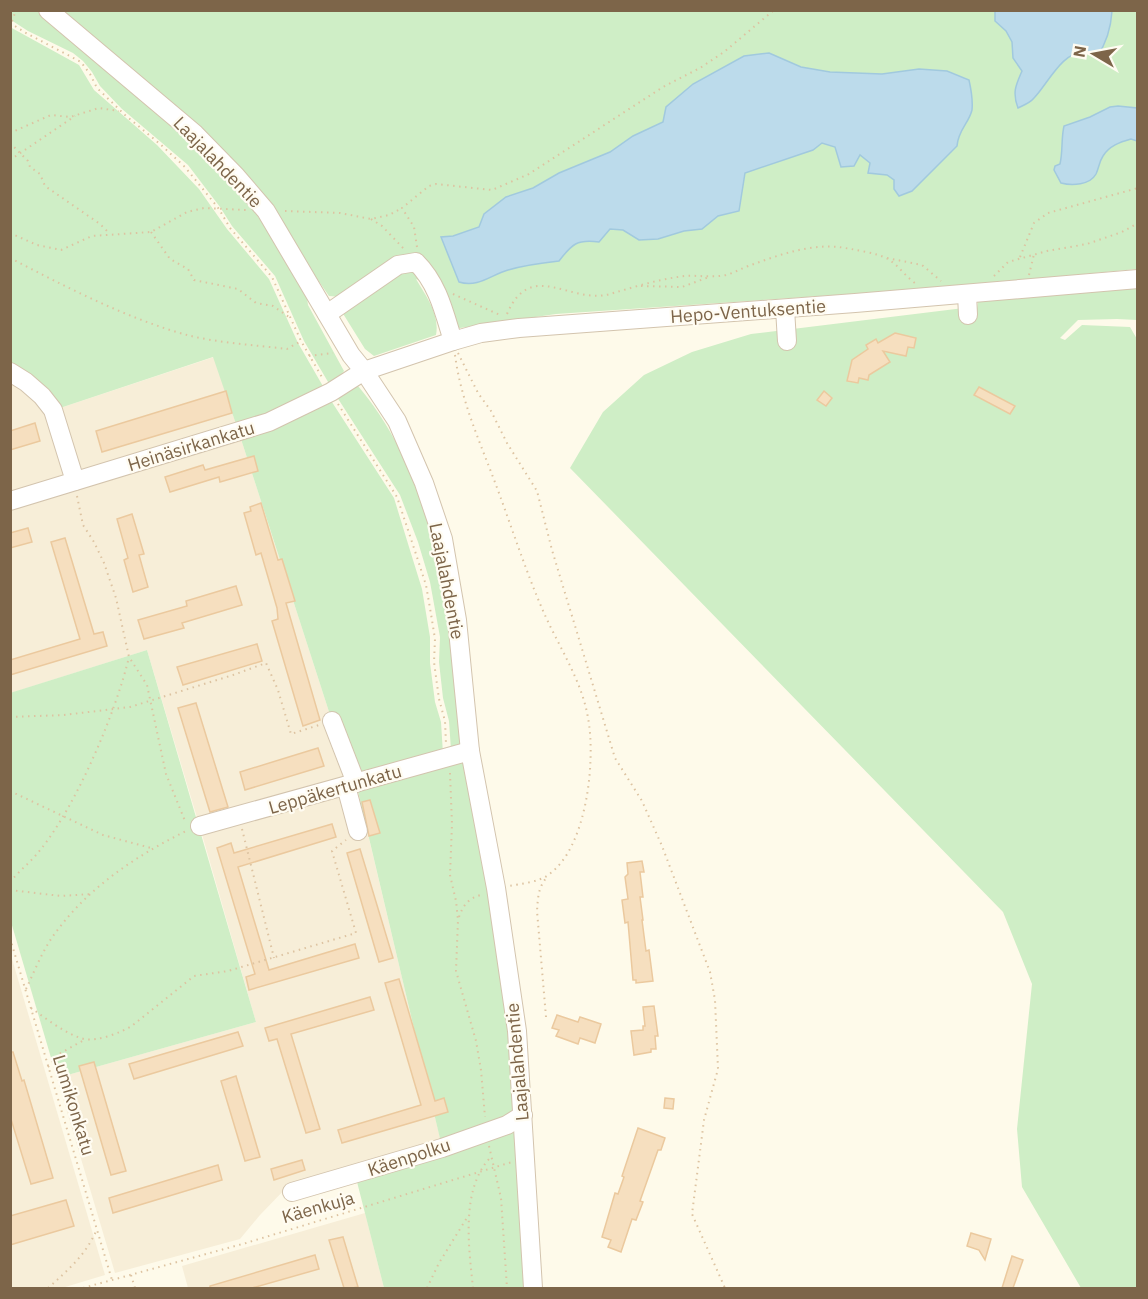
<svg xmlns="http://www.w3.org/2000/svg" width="1148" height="1299" viewBox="0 0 1148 1299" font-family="'IBM Plex Sans',sans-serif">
<rect width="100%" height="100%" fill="#fefaea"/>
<g fill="#f7eed8">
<polygon points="214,357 237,427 78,476 57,409"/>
<polygon points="11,378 48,413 70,478 11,496"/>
<polygon points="240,436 332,721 354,778 198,821 147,650 11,693 11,506"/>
<polygon points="357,788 441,1142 289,1185 260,1215 240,1239 115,1273 57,1078 256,1022 201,831"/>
<polygon points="10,952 105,1275 62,1288 11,1288"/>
<polygon points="365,1213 384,1288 188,1288 182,1266"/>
</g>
<g fill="#cfeec6">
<polygon points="10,11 38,11 130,86 232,180 279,246 306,290 308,305 344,371 331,387 304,341 275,276 232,226 220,207 188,165 122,109 100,86 92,72 83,61 73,53 28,31 11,20"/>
<path d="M60,11H1137V269L939,288L556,314L453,329L435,287L416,279C426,296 440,314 436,335L374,356L365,349L342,312L401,273L381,265L342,297L329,296L266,205Z"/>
<polygon points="10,27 79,65 94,90 157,145 199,189 227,229 269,279 298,343 324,388 237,427 213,357 57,409 11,368"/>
<polygon points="1137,279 1137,320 1117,319 1078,320 1060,338 1065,340 1082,325 1130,327 1137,339 1137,1288 1081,1288 1022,1187 1017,1129 1032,984 1003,912 570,468 603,412 644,375 692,352 751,334 972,307 977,309 979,293"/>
<path d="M358,386C441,484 450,622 463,744L451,750L449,721L443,698L439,662L440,637L430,582L418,542L400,495L335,394Z"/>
<polygon points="330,399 394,498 409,547 422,589 430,637 430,663 435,702 441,722 443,754 354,778 332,721 240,436"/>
<polygon points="147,650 256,1022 57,1078 11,922 10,693"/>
<polygon points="470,751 496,888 533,1288 384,1288 355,1174 442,1147 356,783"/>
</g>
<g fill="#bcdbeb" stroke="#a1c9de" stroke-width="1.5">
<path d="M995,11H1112C1111,28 1107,42 1097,57C1093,56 1089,52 1085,52C1063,50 1047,85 1034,98C1030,103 1024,105 1018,108C1012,92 1016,85 1022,71L1013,58L1012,42L1006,31L995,21Z"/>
<path d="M769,53L801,67L830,72L882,74L919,69L947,71L969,80C971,89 973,100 972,110C969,123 958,130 957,146L912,191L899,196L894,189V180L887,175L868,173L870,163L860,155L854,166L841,167L835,147L822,143L813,150L745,173L739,211L718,216L702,229L684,231L658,239L639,240L623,230L610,229L599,242C577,239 572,244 559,261C541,263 525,265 508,270C491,275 478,288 459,282L441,237L453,236L479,227L484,214L506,197L533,188L559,173L610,152L633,136L663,122L666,107L693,84L744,56Z"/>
<path d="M1118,106L1137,108V141L1131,139C1120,142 1109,146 1103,156C1099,162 1099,168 1096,174C1090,185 1072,186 1061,183L1054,170L1055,166L1060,164C1063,151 1061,139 1064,126L1090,117L1110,107Z"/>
</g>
<g fill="#f6dfbf" stroke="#ebc99e" stroke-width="1.5">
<polygon points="895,333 916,338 914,348 908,347 906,356 883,351 890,362 869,375 868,380 859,378 858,383 847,381 852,360 868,349 866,345 876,339 878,343"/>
<polygon points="979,387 1015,406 1010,414 974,395"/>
<polygon points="226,391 232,413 102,452 96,431"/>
<polygon points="824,391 832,398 826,406 817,400"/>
<polygon points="35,423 40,441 10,450 10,431"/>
<polygon points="254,456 258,471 220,482 219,477 170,492 165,477 203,465 205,470"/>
<polygon points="261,503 278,560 282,559 295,601 286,603 320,720 303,726 272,621 278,619 277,608 261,553 256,555 244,513 251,511 250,507"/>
<polygon points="132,514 144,554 139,555 148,587 133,592 124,560 128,558 117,519"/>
<polygon points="28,528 32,542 10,548 10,533"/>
<polygon points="65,538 94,634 103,632 107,646 10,675 10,660 80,639 51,542"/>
<polygon points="236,586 242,605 182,623 184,628 144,639 138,620 187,606 186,601"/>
<polygon points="257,644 262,661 183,685 177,667"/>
<polygon points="196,703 228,807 210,812 178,708"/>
<polygon points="318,748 324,766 245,790 240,772"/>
<polygon points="370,800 380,833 369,836 362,802"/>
<polygon points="332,824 336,837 238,867 269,970 355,944 359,958 249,990 246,977 255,974 217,848 231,843 234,853"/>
<polygon points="360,849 393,958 379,962 347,853"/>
<polygon points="642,861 644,872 640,872 643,897 640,897 643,920 642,920 646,951 649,950 653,981 636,983 636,980 633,980 628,922 625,923 622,900 628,899 625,877 628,874 627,863"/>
<polygon points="399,979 435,1101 444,1098 448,1112 342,1143 338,1130 421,1105 385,983"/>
<polygon points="370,997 374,1010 291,1034 320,1129 306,1133 277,1039 269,1041 265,1028"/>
<polygon points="654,1006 658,1036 655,1036 656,1049 651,1049 651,1052 634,1055 631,1031 643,1030 643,1026 645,1026 643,1007"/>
<polygon points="557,1015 578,1022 580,1017 601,1024 595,1043 580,1038 578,1044 556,1036 559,1030 552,1028"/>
<polygon points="238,1032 243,1046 134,1079 129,1064"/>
<polygon points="10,1052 13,1052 22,1081 24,1080 53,1178 31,1184 10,1116"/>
<polygon points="94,1062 126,1171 111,1175 79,1066"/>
<polygon points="236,1076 260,1157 245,1161 221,1081"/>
<polygon points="665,1098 674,1099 673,1109 664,1108"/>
<polygon points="638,1128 665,1138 661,1150 658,1150 640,1201 643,1202 636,1220 632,1219 621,1252 608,1247 611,1240 602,1237 615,1193 618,1194 624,1177 622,1176"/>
<polygon points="302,1160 305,1170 274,1180 271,1169"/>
<polygon points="218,1165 222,1180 113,1213 109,1198"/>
<polygon points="66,1200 74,1226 10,1245 10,1216"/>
<polygon points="971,1233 991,1239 985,1260 979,1250 967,1246"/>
<polygon points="343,1237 358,1287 352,1288 344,1288 329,1240"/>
<polygon points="315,1255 319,1269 252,1288 210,1288 210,1286"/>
<polygon points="1012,1256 1023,1260 1013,1288 1002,1288"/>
</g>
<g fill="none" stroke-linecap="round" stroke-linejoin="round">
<g stroke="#d3c4ae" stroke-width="20">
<g id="minor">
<polyline points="48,10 195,134 236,176 266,211 351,355 364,371 397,421 424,483 443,539 457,620 470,751 496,888 517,1031 533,1288"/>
<polyline points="967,294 968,315"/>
<polyline points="785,309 787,341"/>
<path d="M327,314L398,265L416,262C438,284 444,312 453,341"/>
<polyline points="10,372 26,382 42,396 53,410 75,481"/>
<polyline points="10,501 269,422 331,392 364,371 453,341 481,333 519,328 855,303 1138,279"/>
<polyline points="332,721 356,783"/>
<polyline points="346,786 358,831"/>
<polyline points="200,826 470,751"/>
<polyline points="292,1192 442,1148 507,1125 523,1115"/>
</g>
</g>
<g stroke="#ddc3a1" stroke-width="2" stroke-dasharray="1.5 4.5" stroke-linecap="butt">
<polyline points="10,23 26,33 81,62 90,74 97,88 125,115 160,144 185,167 219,209 230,228 272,277 301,341 323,379"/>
<polyline points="10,27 16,10"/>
<polyline points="10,133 51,115 70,117 99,108 119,111"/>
<polyline points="10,143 28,161 30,167 40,174 45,186 100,224 110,234"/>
<polyline points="10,160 75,116"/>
<polyline points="285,211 340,213 371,219 389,215 402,208"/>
<polyline points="371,219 382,226 404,249"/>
<polyline points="151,232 170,259 188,269 194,280 238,289 256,303 273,306 289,317"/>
<polyline points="10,233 37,245 61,250 92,236 151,232 187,212 204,208 246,210"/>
<polyline points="417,247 414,227 402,208 429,186 436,184 492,190 529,174 663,87 700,68 724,52 774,10"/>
<polyline points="1020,257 1034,223 1048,213 1138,188"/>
<path d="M10,258C64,286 128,319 187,335C218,343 255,345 287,349L301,341"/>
<polyline points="887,258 922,265 941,281"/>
<polyline points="1029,275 1034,254"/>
<polyline points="994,276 1008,262 1047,251 1087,244 1122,232 1138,223"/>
<polyline points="641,286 682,287 709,277"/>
<polyline points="453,294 500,315"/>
<path d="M507,314C531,258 570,305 610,294C634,287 659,279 685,276C698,275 712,278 726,275C734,273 742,268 751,265C779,255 809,244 839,247C851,249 878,253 888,259C898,265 905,276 915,283"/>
<polyline points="458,353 478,393 491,411 507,443 537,491 552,550 615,758 642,801 662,846 710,972 715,1000 718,1069 704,1120 692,1214 725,1288"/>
<path d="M455,355C461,401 480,442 496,485C512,528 526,572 544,613C559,647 582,681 588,718C596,760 587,849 548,875C539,882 520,884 509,886"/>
<polyline points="309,356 333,353"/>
<polyline points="338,404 397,497 413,545 426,585 431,614 435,639 434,662 439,699 445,721 446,744"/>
<polyline points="77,496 83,525 94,542 104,563 116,598 129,657 147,685 166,774 185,821"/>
<polyline points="10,717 64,715 130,707 233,675 266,663 278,690 291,734 319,725"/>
<polyline points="450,773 452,824 450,875 456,901 458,920 456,971 476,1041 481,1070 485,1117"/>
<polyline points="10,791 103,835 151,848"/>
<polyline points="242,829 274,958"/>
<path d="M10,882C20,870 32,861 41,849C77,804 116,712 129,657"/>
<polyline points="10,890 61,896 91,894"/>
<path d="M459,917C463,905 469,898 481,895"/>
<polyline points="10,938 112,1280"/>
<path d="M26,989C35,970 43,949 56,932C90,886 136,856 186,831"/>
<path d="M31,1008C47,1019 65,1034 84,1039C97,1042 123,1032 133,1025L194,976L228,971L356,933L332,851L346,840"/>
<path d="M546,1017L537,911C538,897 538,887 548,876"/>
<polyline points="48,1067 59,1054 84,1040"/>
<polyline points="489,1146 501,1198 507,1288"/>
<polyline points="131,1275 135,1288"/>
<path d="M48,1288C68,1270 86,1255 97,1229"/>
<polyline points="83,1288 246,1243 512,1162"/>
<polyline points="427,1288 439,1263 468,1216"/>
<path d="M473,1288C469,1249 460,1188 491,1157"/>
</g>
<use href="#minor" stroke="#fff" stroke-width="18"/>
</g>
<g text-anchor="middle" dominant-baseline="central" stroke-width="4.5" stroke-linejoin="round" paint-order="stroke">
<g font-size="18" fill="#7d6549" stroke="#fffcf2">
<text transform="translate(218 162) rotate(46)">Laajalahdentie</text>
<text transform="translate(748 311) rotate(-4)">Hepo-Ventuksentie</text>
<text transform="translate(191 446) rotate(-17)">Heinäsirkankatu</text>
<text transform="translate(447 581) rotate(79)">Laajalahdentie</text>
<text transform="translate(335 789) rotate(-16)">Leppäkertunkatu</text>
<text transform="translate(517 1062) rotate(-95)">Laajalahdentie</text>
<text transform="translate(74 1105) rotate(73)">Lumikonkatu</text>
<text transform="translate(409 1157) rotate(-18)">Käenpolku</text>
<text transform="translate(318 1207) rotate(-16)">Käenkuja</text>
</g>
</g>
<rect width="1148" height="1299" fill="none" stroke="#7d6549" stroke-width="24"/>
<g transform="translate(1094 54) rotate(280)" stroke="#fffcf2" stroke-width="4.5" paint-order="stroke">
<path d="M0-4.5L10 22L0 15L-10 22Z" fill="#7d6549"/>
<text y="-9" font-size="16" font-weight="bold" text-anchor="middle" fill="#7d6549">N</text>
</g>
</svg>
